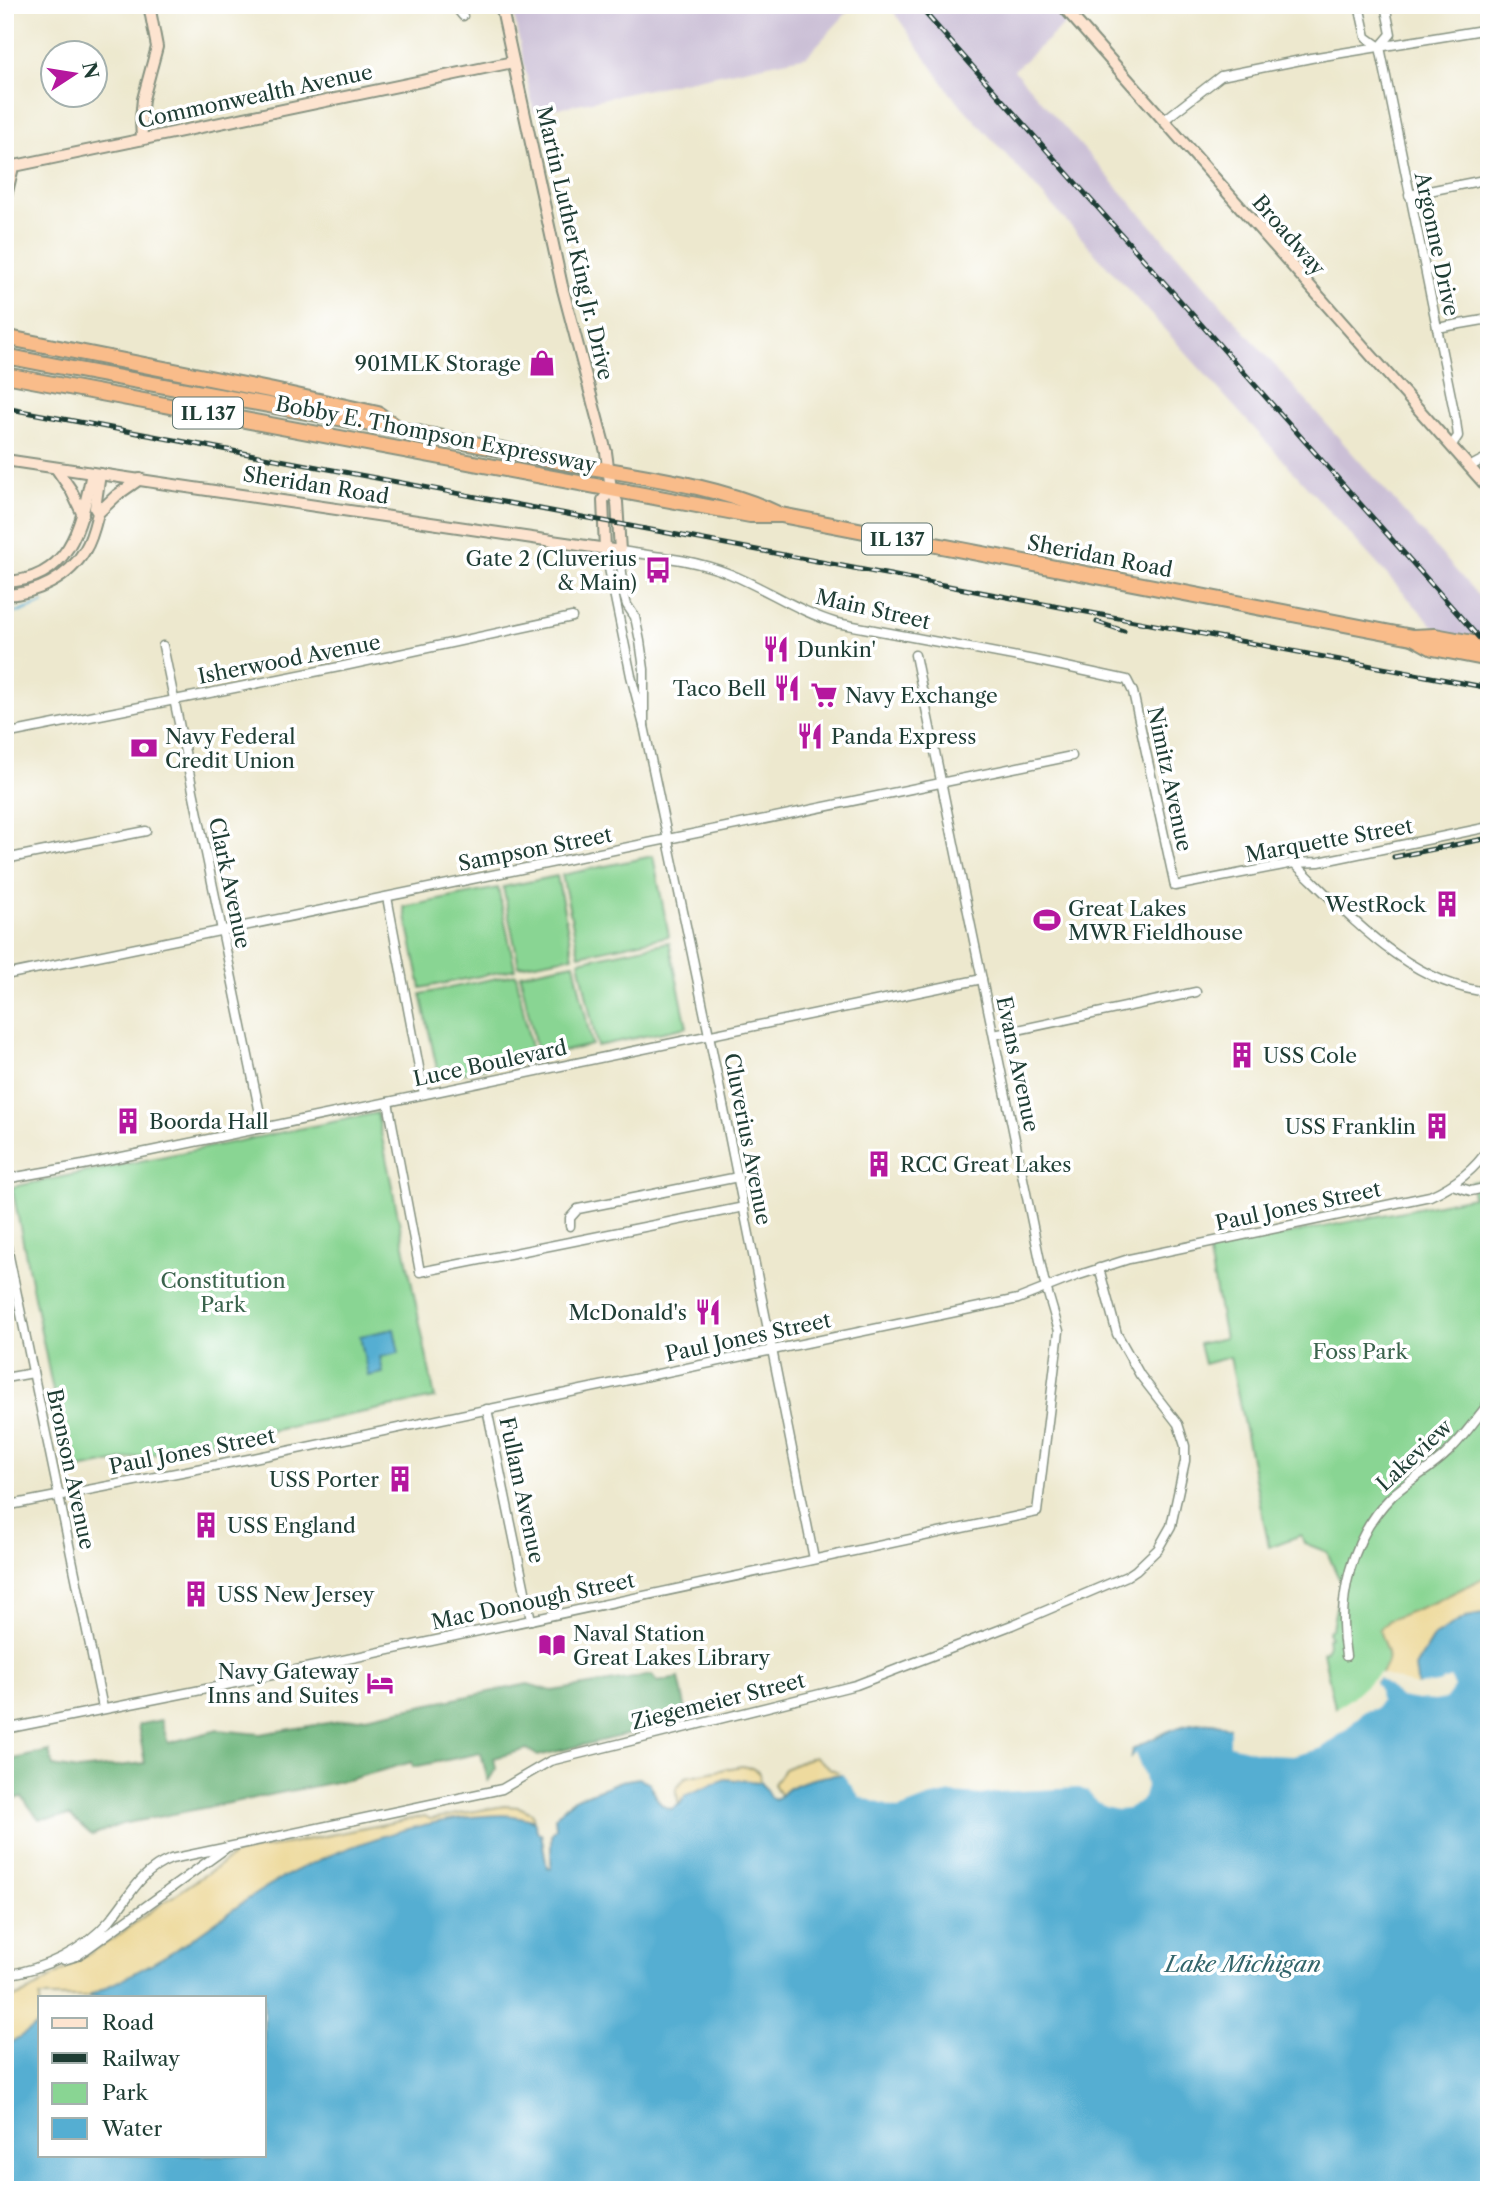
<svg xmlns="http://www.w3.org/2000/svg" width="1494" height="2195" viewBox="0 0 1494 2195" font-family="'Libre Caslon Text',serif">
<rect width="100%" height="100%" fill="#fff"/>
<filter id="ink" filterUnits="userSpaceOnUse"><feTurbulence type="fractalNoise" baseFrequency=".0143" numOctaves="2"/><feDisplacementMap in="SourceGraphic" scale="14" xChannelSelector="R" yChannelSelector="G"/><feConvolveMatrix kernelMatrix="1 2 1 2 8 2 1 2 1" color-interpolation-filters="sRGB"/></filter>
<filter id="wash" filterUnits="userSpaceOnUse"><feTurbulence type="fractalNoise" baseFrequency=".00686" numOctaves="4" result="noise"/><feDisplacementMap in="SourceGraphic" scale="28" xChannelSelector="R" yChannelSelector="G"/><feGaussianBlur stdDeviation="1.57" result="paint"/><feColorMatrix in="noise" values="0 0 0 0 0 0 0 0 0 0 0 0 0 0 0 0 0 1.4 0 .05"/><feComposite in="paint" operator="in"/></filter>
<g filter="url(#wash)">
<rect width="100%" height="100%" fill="#ede8ce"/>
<g fill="#cbbfd6">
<polygon points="512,5 854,5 807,56 534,113"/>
<polygon points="889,5 1051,5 1066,23 1014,70 1489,608 1489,643 1438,631 950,93"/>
</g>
<g fill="#89d593" stroke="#548964" stroke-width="2">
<polygon points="653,856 669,936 579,955 562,875"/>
<polygon points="557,876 573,956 519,966 503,887"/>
<polygon points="498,888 515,969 421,988 404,907"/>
<polygon points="669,942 687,1027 597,1046 579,961"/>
<polygon points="574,963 592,1045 538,1057 520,974"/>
<polygon points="516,974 533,1058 439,1078 421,994"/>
<polygon points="377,1113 435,1398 69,1471 12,1187"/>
<polygon points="1489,1179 1489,1613 1373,1684 1336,1712 1323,1652 1326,1651 1328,1644 1327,1638 1330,1637 1328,1631 1332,1628 1341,1583 1327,1552 1304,1543 1301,1535 1269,1547 1230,1357 1204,1364 1199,1344 1225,1338 1208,1250 1473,1197 1471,1182"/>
</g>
<polygon fill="#6eb67d" stroke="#467a58" stroke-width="2" points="652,1675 658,1682 679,1678 688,1720 538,1756 527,1749 494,1758 496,1769 488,1781 481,1753 413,1767 412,1762 351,1779 122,1824 92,1835 70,1816 39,1819 22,1797 5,1800 5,1761 49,1751 53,1766 78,1770 145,1763 138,1725 161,1720 168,1743 218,1730 260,1734 371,1716 528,1684 552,1691"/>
<g fill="#eeda9e" stroke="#868c69" stroke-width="2">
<path d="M1489,1575V1672L1446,1699L1375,1682C1394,1657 1388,1657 1379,1630L1389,1620L1435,1602Z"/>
<polygon points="814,1756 831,1769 843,1774 790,1813 774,1784 784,1769"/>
<polygon points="741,1766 752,1768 760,1773 762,1801 682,1825 676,1788 686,1777"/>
<polygon points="504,1806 519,1807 532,1813 539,1841 263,1997 40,1997 40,2142 5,2169 5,1998 13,1998 24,1994 41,1984 116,1937 151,1911 236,1854 425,1816 430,1819"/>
</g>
<g fill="#55aed2" stroke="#3a7683" stroke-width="2">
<polygon points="394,1329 399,1353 380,1357 383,1373 368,1376 360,1336"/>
<path d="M1489,1613V2190H5V2046L40,2024V2155H264V1997H87C112,1984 138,1972 163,1957C197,1938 227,1912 260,1891C317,1855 405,1824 471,1817C492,1815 515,1813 534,1821L538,1833H541L547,1868L551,1869V1835L556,1828L555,1817L574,1799L621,1781L639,1778L648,1782C657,1792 655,1806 671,1809L680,1804L686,1795L725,1779L761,1782L770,1797L775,1799C781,1796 783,1792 788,1789C805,1779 824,1776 843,1774L863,1790L894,1802L946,1790L1099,1783L1128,1771L1132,1750C1153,1738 1177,1724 1202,1723C1224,1721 1238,1734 1258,1739C1289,1745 1362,1700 1380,1676L1418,1689L1415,1667L1434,1636L1466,1617Z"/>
</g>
<g fill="#ede8ce">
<polygon points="1379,1673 1415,1686 1438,1683 1450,1678 1455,1687 1446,1699 1435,1701 1418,1700 1400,1697 1379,1678 1375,1682 1379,1689 1380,1701 1375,1709 1364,1711 1346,1730 1322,1748 1293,1756 1270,1755 1230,1745 1230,1724 1261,1736 1291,1730 1326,1714 1350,1699"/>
<polygon points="1135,1753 1144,1776 1146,1787 1143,1797 1137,1804 1128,1809 1117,1810 1105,1807 1094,1799 1087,1791 1079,1788 999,1792 982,1795 951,1793 928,1798 899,1809 860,1797 843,1775 836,1772 845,1771 865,1787 881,1795 894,1799 946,1787 1099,1780 1110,1777 1125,1768 1126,1763"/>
</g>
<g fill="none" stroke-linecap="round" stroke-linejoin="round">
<polyline stroke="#55aed2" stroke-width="2.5" points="5,613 20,612 43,603"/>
</g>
</g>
<g filter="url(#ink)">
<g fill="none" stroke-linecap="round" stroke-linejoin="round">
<g stroke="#869281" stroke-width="11">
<g id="street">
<polyline points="454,5 463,16"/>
<polyline points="1359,5 1366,37 1380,47 1456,421 1458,436 1451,446"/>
<polyline points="1380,47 1391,34 1385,5"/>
<polyline points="1163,121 1221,76 1311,58 1489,29"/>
<polyline points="1409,195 1489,179"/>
<polyline points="1437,328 1489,319"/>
<polyline points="1469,467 1482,460 1489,458"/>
<polyline points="605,549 631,676 644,726 709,1035 814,1559"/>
<polyline points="163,646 263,1128"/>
<path d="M644,726V669L640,641L635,617L627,605L624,595L620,551C656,556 696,560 730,574C767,589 799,612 837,623L1034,660L1127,680L1133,692L1175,886L1294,863L1319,862L1489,827"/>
<polyline points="5,734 344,666 572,617"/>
<polyline points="5,859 146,831"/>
<path d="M1294,863C1347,913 1410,986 1489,992"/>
<polyline points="387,897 424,1094"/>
<polyline points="5,975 1072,756"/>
<polyline points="994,1035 1196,992"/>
<polyline points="388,1102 420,1272 744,1207"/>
<polyline points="5,1179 83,1165 982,979"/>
<polyline points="1452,1185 1471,1191 1489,1187"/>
<polyline points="570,1226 570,1218 578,1209 738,1177"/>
<polyline points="5,1237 103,1708"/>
<polyline points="5,1378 33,1373"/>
<polyline points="487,1409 531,1620"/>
<path d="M5,1506L254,1458L1018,1299L1076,1276L1129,1259L1430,1196C1455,1185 1474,1171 1489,1148"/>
<path d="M1346,1656C1336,1600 1351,1537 1392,1496C1409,1480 1431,1469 1447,1453C1463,1438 1475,1420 1489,1403"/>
<polyline points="5,1729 221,1686 1037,1512 1059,1331 1044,1280 915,655"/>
<polyline points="64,1960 77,1956 225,1849"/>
<path d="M5,1975C45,1969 83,1951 110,1920C131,1895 139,1872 171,1859L502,1789L550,1761L856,1685L1012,1625L1127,1576L1136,1570L1158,1549L1171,1526L1185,1461V1446L1178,1424L1140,1375L1117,1334L1099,1268"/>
</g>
</g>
<g stroke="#869281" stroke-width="14">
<g id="secondary">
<polyline points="1062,5 1489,489"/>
<polyline points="142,139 141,119 143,99 157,47 149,5"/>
<polyline points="5,168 513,62"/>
<polyline points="5,200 13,167"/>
<polyline points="5,460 620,551 617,502 611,489 606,452 562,286 501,5"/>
<polyline points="56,468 71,490 83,515"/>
<polyline points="98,513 117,495 140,479"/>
<polyline points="605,549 603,500 611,489"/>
<path d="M5,582C71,580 81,525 92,473"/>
<path d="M5,595C36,594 69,578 85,550C92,539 95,525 98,513L95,508L100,474"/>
</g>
</g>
<g stroke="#869281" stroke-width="18">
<g id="highway">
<polyline points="5,340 14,339 274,391 378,414 395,426"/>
<path d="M5,356C189,392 374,422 557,461C628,475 713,483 778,514"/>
<polyline points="5,375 750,515 781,515 1412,637 1435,636 1489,646"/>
<polyline points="1413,637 1433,648 1489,659"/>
</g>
</g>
<use href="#street" stroke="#fff" stroke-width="8"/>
<use href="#secondary" stroke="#fde4d0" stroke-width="10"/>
<use href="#highway" stroke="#f9bc8a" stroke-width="14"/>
<g stroke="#1f3d34" stroke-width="5">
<g id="rail">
<polyline points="918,5 1489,649"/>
<polyline points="5,408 1489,688"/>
<polyline points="1097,622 1124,631"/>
<polyline points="1394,857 1489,838"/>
</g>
</g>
<use href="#rail" stroke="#fff" stroke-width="2.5" stroke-dasharray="8" stroke-linecap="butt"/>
</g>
</g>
<defs>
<g id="shop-bare" transform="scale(2.1)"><path d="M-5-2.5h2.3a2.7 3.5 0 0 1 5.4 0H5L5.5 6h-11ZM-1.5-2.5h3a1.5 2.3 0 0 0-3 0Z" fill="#b5179e" stroke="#fff" stroke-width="2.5" paint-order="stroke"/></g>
<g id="bus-bare" transform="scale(2.1)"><path d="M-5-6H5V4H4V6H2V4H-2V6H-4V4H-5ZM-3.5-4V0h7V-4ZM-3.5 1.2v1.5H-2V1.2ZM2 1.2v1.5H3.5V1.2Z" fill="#b5179e" stroke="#fff" stroke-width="2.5" paint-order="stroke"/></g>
<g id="restaurant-bare" transform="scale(2.1)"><path d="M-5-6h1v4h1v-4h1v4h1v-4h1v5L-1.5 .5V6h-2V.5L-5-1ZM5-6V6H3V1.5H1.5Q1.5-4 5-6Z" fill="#b5179e" stroke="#fff" stroke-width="2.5" paint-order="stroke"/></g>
<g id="supermarket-bare" transform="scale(2.1)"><path d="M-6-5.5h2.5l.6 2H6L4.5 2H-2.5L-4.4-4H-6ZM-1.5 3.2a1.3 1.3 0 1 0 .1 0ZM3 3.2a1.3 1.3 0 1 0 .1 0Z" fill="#b5179e" stroke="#fff" stroke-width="2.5" paint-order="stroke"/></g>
<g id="bank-bare" transform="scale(2.1)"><path d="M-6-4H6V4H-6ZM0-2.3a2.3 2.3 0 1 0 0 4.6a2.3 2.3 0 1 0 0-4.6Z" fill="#b5179e" stroke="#fff" stroke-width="2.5" paint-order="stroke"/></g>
<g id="building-bare" transform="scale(2.1)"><path d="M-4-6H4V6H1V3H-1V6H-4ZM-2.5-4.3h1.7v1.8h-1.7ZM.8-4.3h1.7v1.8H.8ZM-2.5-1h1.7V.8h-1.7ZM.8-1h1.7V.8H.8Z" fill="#b5179e" stroke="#fff" stroke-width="2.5" paint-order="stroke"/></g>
<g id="stadium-bare" transform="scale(2.1)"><path d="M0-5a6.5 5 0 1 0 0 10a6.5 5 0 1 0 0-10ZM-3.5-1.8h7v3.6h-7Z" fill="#b5179e" stroke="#fff" stroke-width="2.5" paint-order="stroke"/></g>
<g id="library-bare" transform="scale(2.1)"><path d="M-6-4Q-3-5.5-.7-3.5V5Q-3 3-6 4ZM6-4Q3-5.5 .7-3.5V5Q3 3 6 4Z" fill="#b5179e" stroke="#fff" stroke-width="2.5" paint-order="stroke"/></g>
<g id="hotel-bare" transform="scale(2.1)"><path d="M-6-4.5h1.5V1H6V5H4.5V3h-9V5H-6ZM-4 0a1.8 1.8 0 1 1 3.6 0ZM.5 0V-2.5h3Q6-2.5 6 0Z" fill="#b5179e" stroke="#fff" stroke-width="2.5" paint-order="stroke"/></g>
</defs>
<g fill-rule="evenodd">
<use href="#shop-bare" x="542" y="363"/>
<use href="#bus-bare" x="658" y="570"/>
<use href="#restaurant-bare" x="776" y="649"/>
<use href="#restaurant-bare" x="787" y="688"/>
<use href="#supermarket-bare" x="824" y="695"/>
<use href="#restaurant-bare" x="810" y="736"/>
<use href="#bank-bare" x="144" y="748"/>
<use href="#building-bare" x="1447" y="904"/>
<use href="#stadium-bare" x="1047" y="920"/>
<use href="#building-bare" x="1242" y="1055"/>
<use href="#building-bare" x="128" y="1121"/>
<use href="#building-bare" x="1437" y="1126"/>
<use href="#building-bare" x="879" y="1164"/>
<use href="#restaurant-bare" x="708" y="1312"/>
<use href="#building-bare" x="400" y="1479"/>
<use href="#building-bare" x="206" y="1525"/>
<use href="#building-bare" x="196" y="1594"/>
<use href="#library-bare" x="552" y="1645"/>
<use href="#hotel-bare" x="380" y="1683"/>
</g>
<g text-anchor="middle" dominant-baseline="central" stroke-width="7" stroke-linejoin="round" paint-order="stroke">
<g fill="#fff" stroke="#627771" stroke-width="2">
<rect x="173" y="397.5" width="70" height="31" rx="5"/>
<rect x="862" y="523.5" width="70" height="31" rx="5"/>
</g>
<g font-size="19" font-weight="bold" fill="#1f3d34">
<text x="208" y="413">IL 137</text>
<text x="897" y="539">IL 137</text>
</g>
<g font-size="21" fill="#1f3d34" stroke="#fff">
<text transform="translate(255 96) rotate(-12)">Commonwealth Avenue</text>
<text transform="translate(1289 235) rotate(49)">Broadway</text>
<text transform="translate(575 243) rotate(77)">Martin Luther King Jr. Drive</text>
<text transform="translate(1437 244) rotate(78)">Argonne Drive</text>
<text transform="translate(436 434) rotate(11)">Bobby E. Thompson Expressway</text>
<text transform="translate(316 485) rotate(9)">Sheridan Road</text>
<text transform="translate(1100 556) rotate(11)">Sheridan Road</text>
<text transform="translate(873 609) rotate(13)">Main Street</text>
<text transform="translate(289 659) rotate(-11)">Isherwood Avenue</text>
<text transform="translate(1170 779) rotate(78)">Nimitz Avenue</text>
<text transform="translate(1329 840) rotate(-10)">Marquette Street</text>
<text transform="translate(535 849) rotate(-11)">Sampson Street</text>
<text transform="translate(230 883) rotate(78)">Clark Avenue</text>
<text transform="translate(490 1063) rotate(-12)">Luce Boulevard</text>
<text transform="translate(1018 1064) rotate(78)">Evans Avenue</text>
<text transform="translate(748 1139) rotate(79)">Cluverius Avenue</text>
<text transform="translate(1298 1206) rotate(-12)">Paul Jones Street</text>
<text transform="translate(748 1337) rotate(-12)">Paul Jones Street</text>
<text transform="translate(192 1451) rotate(-11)">Paul Jones Street</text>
<text transform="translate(1414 1455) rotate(-43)">Lakeview</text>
<text transform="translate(71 1469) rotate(78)">Bronson Avenue</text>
<text transform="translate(522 1490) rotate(78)">Fullam Avenue</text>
<text transform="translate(533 1601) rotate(-12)">Mac Donough Street</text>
<text transform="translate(718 1701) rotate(-14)">Ziegemeier Street</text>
</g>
<g font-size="21" fill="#1f3d34" stroke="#fff" text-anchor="start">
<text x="521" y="363" text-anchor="end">901MLK Storage</text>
<text x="637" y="558" text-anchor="end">Gate 2 (Cluverius<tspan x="637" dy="24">&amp; Main)</tspan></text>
<text x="797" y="649">Dunkin'</text>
<text x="766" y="688" text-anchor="end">Taco Bell</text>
<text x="845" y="695">Navy Exchange</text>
<text x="165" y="736">Navy Federal<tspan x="165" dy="24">Credit Union</tspan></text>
<text x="831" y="736">Panda Express</text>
<text x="1426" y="904" text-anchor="end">WestRock</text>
<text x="1068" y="908">Great Lakes<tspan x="1068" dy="24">MWR Fieldhouse</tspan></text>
<text x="1263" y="1055">USS Cole</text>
<text x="149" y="1121">Boorda Hall</text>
<text x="1416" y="1126" text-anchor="end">USS Franklin</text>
<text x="900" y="1164">RCC Great Lakes</text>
<text x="687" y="1312" text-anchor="end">McDonald's</text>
<text x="379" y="1479" text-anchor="end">USS Porter</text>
<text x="227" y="1525">USS England</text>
<text x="217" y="1594">USS New Jersey</text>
<text x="573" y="1633">Naval Station<tspan x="573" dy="24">Great Lakes Library</tspan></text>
<text x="359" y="1671" text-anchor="end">Navy Gateway<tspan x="359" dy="24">Inns and Suites</tspan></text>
</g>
<g font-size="21" fill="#3a634c" stroke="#fff">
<text x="223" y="1280">Constitution<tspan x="223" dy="24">Park</tspan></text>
<text x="1360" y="1351">Foss Park</text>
</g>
<g font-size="23" font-style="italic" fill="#32656b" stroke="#fff">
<text x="1243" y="1964">Lake Michigan</text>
</g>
</g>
<rect width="1494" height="2195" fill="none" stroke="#fff" stroke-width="28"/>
<rect x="38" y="1996" width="228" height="161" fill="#ffffff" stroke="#a5b1ae" stroke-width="2"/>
<rect x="52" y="2018" width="35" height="10" fill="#fde4d0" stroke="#a5b1ae" stroke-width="2"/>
<text x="102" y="2030" font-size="21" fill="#1f3d34">Road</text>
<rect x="52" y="2053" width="35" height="10" fill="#1f3d34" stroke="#a5b1ae" stroke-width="2"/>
<text x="102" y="2066" font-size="21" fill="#1f3d34">Railway</text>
<rect x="52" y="2083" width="35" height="21" fill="#89d593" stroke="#a5b1ae" stroke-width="2"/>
<text x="102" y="2100" font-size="21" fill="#1f3d34">Park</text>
<rect x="52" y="2118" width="35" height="21" fill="#55aed2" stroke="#a5b1ae" stroke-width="2"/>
<text x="102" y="2136" font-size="21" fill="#1f3d34">Water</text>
<g transform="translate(74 74) rotate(78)"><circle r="33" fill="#ffffff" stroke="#a5b1ae" stroke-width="2"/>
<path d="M0-5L12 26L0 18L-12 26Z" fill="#b5179e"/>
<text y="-10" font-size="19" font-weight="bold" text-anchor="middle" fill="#1f3d34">N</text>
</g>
</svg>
